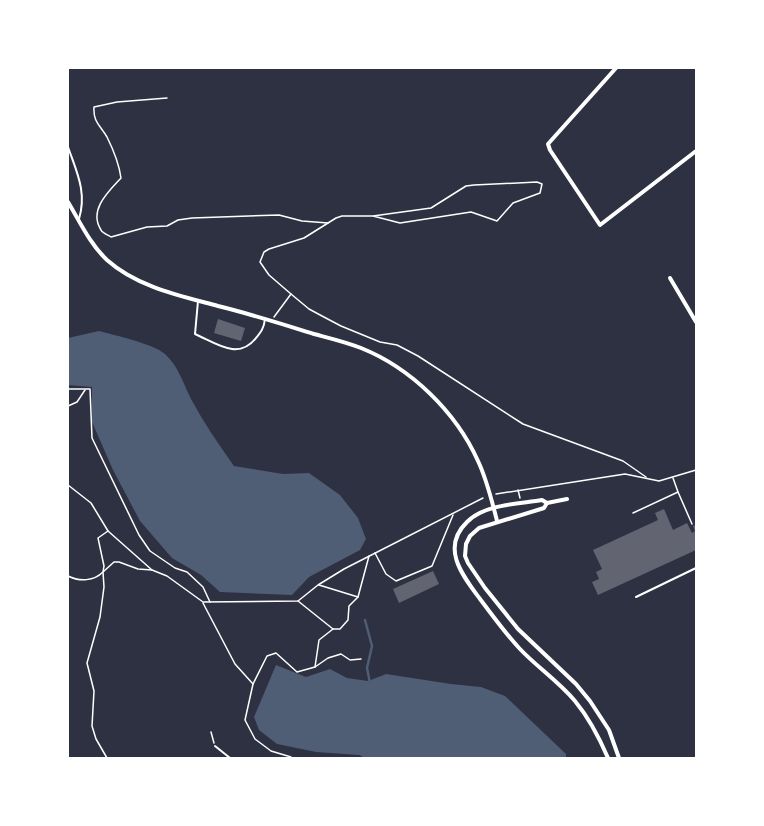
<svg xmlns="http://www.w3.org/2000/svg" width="764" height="826" viewBox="0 0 764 826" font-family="Arial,sans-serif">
<rect width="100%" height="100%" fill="#2d3142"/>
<g fill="#4f5d75">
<path d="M99,331C114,335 154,344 165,354C179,367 183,383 191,399C204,423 219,445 234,466L283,474L309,473L340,495L358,518L366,539L360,550L309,577L292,595L220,592L201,575L172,558L140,521L113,470L92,422V387L68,385V338Z"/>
<polygon points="276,665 306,677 330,669 347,678 368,681 386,674 451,684 481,687 505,696 566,754 566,758 365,758 359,755 316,752 277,744 259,730 254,717"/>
</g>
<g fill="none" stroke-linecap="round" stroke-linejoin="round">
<polyline stroke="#4f5d75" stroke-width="2.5" points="365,620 372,646 367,668 370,683"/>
</g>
<g fill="#626471">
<polygon points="218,319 245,328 241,341 214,333"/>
<polygon points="664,509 673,530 687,523 692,533 695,531 693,526 696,525 696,550 598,595 592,582 599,579 596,572 602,569 593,550 658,520 655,513"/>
<polygon points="433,571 439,584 399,603 393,589"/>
</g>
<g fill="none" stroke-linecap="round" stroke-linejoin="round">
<g stroke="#fff" stroke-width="1.5">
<path d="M167,98L117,102L94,107C93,122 100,125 107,137C114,151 119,164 121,178C109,191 88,210 101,230C102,233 108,235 111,237L147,227L167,226L178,220L192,218L279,215L302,221L328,223"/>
<polyline points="373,216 400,223 471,212 497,221 513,203 540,193 542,184 537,182 474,185 466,186 431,208 373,216 342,216 336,218 304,238 269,249 264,252 260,262 269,275 291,294 309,309 322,316 341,326 380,342 397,345 418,356 523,424 623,461 646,477"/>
<polyline points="274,317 291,294"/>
<polyline points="68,389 90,389 92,438 139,535 150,551 175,568 187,572 203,587 210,602"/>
<polyline points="68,406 77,402 85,390"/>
<polyline points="673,478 678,492"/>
<polyline points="68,485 91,503 108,531 152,570 167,576 203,602 298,601 318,585 344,569 483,498"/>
<polyline points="518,490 520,498"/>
<polyline points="496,494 625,474 659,481 696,470"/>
<polyline points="633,513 678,492 692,524"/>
<polyline points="375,553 386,574 396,581 432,566 453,515"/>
<path d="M68,576C80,582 94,581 103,572L104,566L98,538L108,531"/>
<polyline points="319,585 358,597"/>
<polyline points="298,601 333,629 340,629 348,620 349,606 358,597 369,556"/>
<polyline points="203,603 235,664 253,684"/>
<polyline points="315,667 328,658 341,654 350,660 361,659"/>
<polyline points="211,732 214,743"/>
<polyline points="107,758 96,739 92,726 94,691 87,663 100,617 104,587 103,572 114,562 119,562 138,569 152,570"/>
<polyline points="290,758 291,757 271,751 255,739 245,720 253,684 267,656 276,653 297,672 315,667 319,640 333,629"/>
</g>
<g stroke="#fff" stroke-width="2">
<path d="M68,147C77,173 87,192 79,219"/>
<path d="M198,301L195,334C216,343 238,361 256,338C261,332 264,328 265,319"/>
<polyline points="636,597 696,568"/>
<polyline points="215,746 230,758"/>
</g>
<g stroke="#fff" stroke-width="4">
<polyline points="616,68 548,144 550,150 600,225 696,151"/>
<path d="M68,202C80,222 90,244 107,260C137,287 181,296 218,306C251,314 282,324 314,334C329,338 346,342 361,348C411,368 456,412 478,461C487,480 492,501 497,521"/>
<polyline points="670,278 696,322"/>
<path d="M567,499L547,503L542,500C518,504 485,504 467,522C440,548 463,576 480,599C493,616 505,633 520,649C537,667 558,681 575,701C589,718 599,737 608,758"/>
<polyline points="547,503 544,508 479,528 470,536 466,544 465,556 468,563 485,588 518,629 576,684 590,701 609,730 619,758"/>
</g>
</g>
<rect width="764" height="826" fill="none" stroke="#ffffff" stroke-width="138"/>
</svg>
